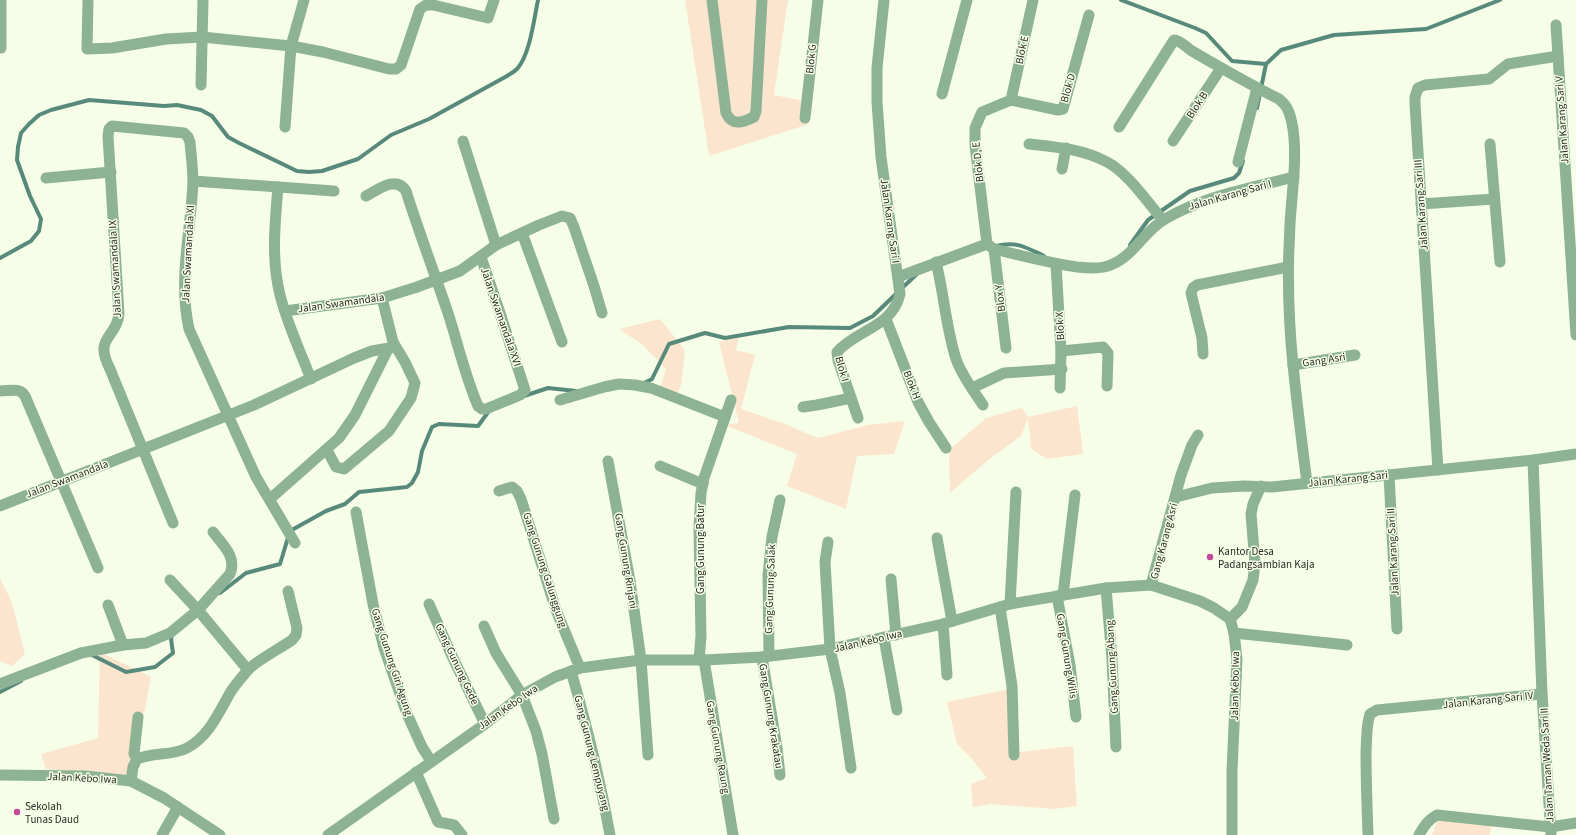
<svg xmlns="http://www.w3.org/2000/svg" width="1576" height="835" viewBox="0 0 1576 835" font-family="'Source Sans 3',sans-serif">
<rect width="100%" height="100%" fill="#f6fee7"/>
<g fill="#fce5cf">
<polygon points="685,0 788,0 774,95 804,101 809,124 709,156"/>
<polygon points="660,319 685,350 681,385 674,403 659,391 666,369 643,345 619,329"/>
<polygon points="739,337 736,350 755,355 741,409 785,424 818,438 868,425 905,421 894,454 857,456 846,509 787,486 797,454 725,425 739,423 719,342"/>
<polygon points="1077,406 1083,454 1047,459 1031,449 1028,418 1021,436 992,457 950,493 949,450 986,418 1022,408 1028,417"/>
<polygon points="0,578 12,603 25,654 12,666 0,661"/>
<polygon points="100,652 151,677 132,779 46,769 41,754 98,738"/>
<polygon points="1009,689 1019,752 1073,746 1077,806 1054,809 991,804 973,807 971,784 987,778 971,758 957,744 947,702"/>
<polygon points="1438,819 1492,822 1490,835 1432,835"/>
</g>
<g fill="none" stroke-linecap="round" stroke-linejoin="round">
<g stroke="#588a7c" stroke-width="4">
<polyline points="1121,0 1195,28 1206,33 1232,61 1266,64"/>
<polyline points="1257,108 1266,64 1281,50 1334,35 1426,29 1500,0"/>
<polyline points="1130,245 1148,220 1190,191 1234,178 1239,173 1243,161"/>
<path d="M996,246C1017,241 1025,247 1044,256"/>
<path d="M0,258L31,241L39,231L41,219L30,196L17,160L18,147L21,133L29,124L39,115L51,110L89,100L164,106L177,105L201,110L212,116L228,137L239,143L297,171L309,172L322,171L358,159L391,135L429,119L507,76C510,74 514,72 517,69C530,55 534,19 538,0"/>
<polyline points="902,288 917,274"/>
<polyline points="642,384 652,379 669,344 705,333 725,338 789,327 850,328 873,316 897,293"/>
<polyline points="524,396 548,388 576,391"/>
<polyline points="220,593 246,573 280,564 290,531 326,511 345,504 359,492 407,487 412,483 418,472 422,451 432,427 439,424 478,426 489,411"/>
<polyline points="90,654 126,672 155,667 173,653 171,639 172,634"/>
<polyline points="0,692 21,681"/>
</g>
<g stroke="#8db394" stroke-width="11">
<polyline points="1,0 1,48"/>
<polyline points="88,0 87,49 112,48 166,39 202,37 291,46 323,52 389,69 396,69 401,65 420,9 426,5 433,5 488,18 494,0"/>
<path d="M712,0L726,113C732,126 742,123 754,117L756,111L762,0"/>
<polyline points="1556,25 1576,335"/>
<polyline points="201,85 203,0"/>
<polyline points="942,94 967,0"/>
<polyline points="1011,100 1058,110 1063,109 1089,15"/>
<polyline points="1011,100 1033,0"/>
<polyline points="805,118 818,0"/>
<polyline points="285,127 291,46 304,0"/>
<path d="M1119,127L1174,40C1180,40 1187,48 1192,51C1221,68 1249,84 1279,99C1282,102 1285,104 1287,108C1297,128 1295,164 1293,186C1287,245 1287,306 1293,365C1297,404 1302,444 1307,483"/>
<polyline points="463,141 496,245"/>
<polyline points="1173,141 1221,68"/>
<path d="M1029,144C1056,147 1083,149 1107,162C1128,173 1147,202 1163,220"/>
<polyline points="1490,144 1500,262"/>
<polyline points="1238,162 1257,88"/>
<polyline points="1062,169 1066,148"/>
<polyline points="46,178 111,172"/>
<polyline points="193,181 334,191"/>
<path d="M278,187C275,223 271,259 280,295C287,323 300,351 311,379"/>
<path d="M366,196C378,190 396,175 406,191C419,232 434,272 448,313C458,344 465,376 478,406L482,409H486L520,395L525,390L499,310L481,257"/>
<polyline points="1421,204 1494,199"/>
<polyline points="522,233 562,342"/>
<path d="M987,244L994,249C1022,256 1049,263 1077,267C1086,268 1095,269 1104,267C1132,261 1142,232 1165,219C1204,196 1251,188 1294,177"/>
<polyline points="987,244 975,145 975,128 982,112 1011,100"/>
<polyline points="994,249 1006,348"/>
<path d="M936,262C944,294 946,328 956,359C962,376 973,390 983,405"/>
<polyline points="1056,264 1061,351 1060,388"/>
<polyline points="898,277 987,244"/>
<polyline points="285,311 382,298 417,287 460,271 496,245 539,225 562,216 570,218 574,227 594,286 602,313"/>
<polyline points="886,319 918,402 929,422 946,448"/>
<polyline points="1061,351 1103,347 1108,353 1107,386"/>
<polyline points="1203,354 1202,338 1191,293 1193,288 1197,285 1288,267"/>
<polyline points="1293,365 1355,355"/>
<polyline points="972,388 1004,373 1062,369"/>
<path d="M0,391C9,391 20,387 25,396L98,568"/>
<polyline points="560,400 604,387 619,384 635,385 651,388 725,417"/>
<polyline points="803,407 817,405 851,398"/>
<path d="M858,418L838,360L837,352C857,329 892,328 900,294L881,157L877,102V68L884,0"/>
<polyline points="327,450 336,467 344,469 389,431 411,398 415,383 405,362 393,342 382,298"/>
<polyline points="1533,460 1542,694 1551,835"/>
<polyline points="608,461 630,581 641,660 648,755"/>
<polyline points="660,466 703,484"/>
<polyline points="1438,470 1415,104 1415,97 1418,88 1425,85 1489,79 1508,64 1558,56"/>
<polyline points="1389,475 1397,629"/>
<polyline points="499,491 512,487 517,491 521,499 556,610 580,668"/>
<polyline points="1176,497 1212,488 1244,486 1272,487 1533,460 1576,454"/>
<polyline points="270,499 339,438 355,415 388,349"/>
<polyline points="0,506 254,405 354,358 372,351 395,347"/>
<polyline points="356,512 373,604 384,648 407,714 422,747 431,761"/>
<path d="M173,523L110,369C107,363 103,355 104,348C104,337 118,330 119,314L108,136L109,129L112,126L184,133L188,137L190,142C191,155 193,169 193,182C191,231 178,279 189,329L256,477L295,543"/>
<polyline points="937,538 952,621"/>
<polyline points="828,542 825,562 830,649 840,693 851,768"/>
<polyline points="891,579 896,635"/>
<polyline points="170,580 198,610 248,670"/>
<polyline points="1151,585 1181,475 1192,445 1198,435"/>
<polyline points="1106,588 1112,659 1116,747"/>
<polyline points="1063,595 1075,495"/>
<polyline points="1057,596 1070,665 1076,717"/>
<polyline points="429,604 452,656 485,724"/>
<polyline points="1010,604 1016,492"/>
<polyline points="108,605 123,645"/>
<polyline points="1000,607 1012,686 1014,755"/>
<polyline points="1230,619 1242,607 1253,580 1255,563 1251,514 1253,504 1261,486"/>
<polyline points="943,624 947,675"/>
<polyline points="484,626 496,653 522,695 536,731 542,754 554,819"/>
<polyline points="1234,633 1347,645"/>
<polyline points="884,638 897,710"/>
<polyline points="769,656 768,575 772,537 780,500"/>
<polyline points="762,657 777,748 780,775"/>
<polyline points="699,660 701,636 699,528 701,493 704,478 731,400"/>
<polyline points="704,660 733,835"/>
<path d="M571,671C587,726 600,779 610,835"/>
<path d="M0,684L81,653L123,645L146,643L170,633L198,610L230,574C237,557 223,545 213,532"/>
<polyline points="137,759 134,754 138,717"/>
<polyline points="416,772 438,822 454,825 462,835"/>
<path d="M131,781L133,767L137,759C153,752 172,756 187,748C209,736 218,714 230,693C234,686 241,678 247,671C254,662 281,648 292,640L296,635L297,628L288,591"/>
<polyline points="162,835 178,807"/>
<path d="M1368,835C1367,807 1366,779 1366,751C1367,738 1366,726 1370,714L1377,710L1542,694"/>
<path d="M1419,835C1424,826 1428,820 1437,815L1550,827L1576,823"/>
</g>
<g stroke="#8db394" stroke-width="11">
<polyline points="0,775 86,776 131,781 164,798 220,835"/>
<polyline points="328,835 485,724 522,695 555,677 580,668 641,660 704,660 762,657 830,649 943,624 1010,604 1106,588 1151,585 1200,601 1214,608 1230,619 1234,633 1237,659 1232,771 1232,835"/>
</g>
</g>
<g fill="#c4499a" stroke="#f6fee7" stroke-width="1.5">
<circle cx="1210" cy="557" r="4"/>
<circle cx="17" cy="812" r="4"/>
</g>
<g text-anchor="middle" dominant-baseline="central" stroke-width="3" stroke-linejoin="round" paint-order="stroke">
<g font-size="11" fill="#292c24" stroke="#f6fee7">
<text transform="translate(1022 50) rotate(-78)">Blok E</text>
<text transform="translate(811 59) rotate(-84)">Blok G</text>
<text transform="translate(1068 88) rotate(-74)">Blok D</text>
<text transform="translate(1197 105) rotate(-57)">Blok B</text>
<text transform="translate(1562 120) rotate(-94)">Jalan Karang Sari V</text>
<text transform="translate(978 162) rotate(-96)">Blok D, E</text>
<text transform="translate(1230 195) rotate(-16)">Jalan Karang Sari I</text>
<text transform="translate(1421 205) rotate(-94)">Jalan Karang Sari III</text>
<text transform="translate(890 221) rotate(82)">Jalan Karang Sari I</text>
<text transform="translate(188 254) rotate(-87)">Jalan Swamandala XI</text>
<text transform="translate(115 269) rotate(-93)">Jalan Swamandala IX</text>
<text transform="translate(1000 298) rotate(-97)">Blox Y</text>
<text transform="translate(341 303) rotate(-8)">Jalan Swamandala</text>
<text transform="translate(501 317) rotate(71)">Jalan Swamandala XVI</text>
<text transform="translate(1060 326) rotate(-93)">Blok X</text>
<text transform="translate(1324 360) rotate(-9)">Gang Asri</text>
<text transform="translate(842 369) rotate(75)">Blok I</text>
<text transform="translate(912 385) rotate(69)">Blok H</text>
<text transform="translate(67 479) rotate(-21)">Jalan Swamandala</text>
<text transform="translate(1348 479) rotate(-6)">Jalan Karang Sari</text>
<text transform="translate(1164 541) rotate(-75)">Gang Karang Asri</text>
<text transform="translate(700 549) rotate(-90)">Gang Gunung Batur</text>
<text transform="translate(1393 552) rotate(-93)">Jalan Karang Sari II</text>
<text transform="translate(626 561) rotate(81)">Gang Gunung Rinjani</text>
<text transform="translate(545 570) rotate(72)">Gang Gunung Galunggung</text>
<text transform="translate(770 589) rotate(-88)">Gang Gunung Salak</text>
<text transform="translate(868 641) rotate(-13)">Jalan Kebo Iwa</text>
<text transform="translate(1067 656) rotate(81)">Gang Gunung Wilis</text>
<text transform="translate(392 662) rotate(72)">Gang Gunung Giri Agung</text>
<text transform="translate(457 664) rotate(65)">Gang Gunung Gede</text>
<text transform="translate(1112 667) rotate(-93)">Gang Gunung Abang</text>
<text transform="translate(1235 686) rotate(-89)">Jalan Kebo Iwa</text>
<text transform="translate(1488 700) rotate(-6)">Jalan Karang Sari IV</text>
<text transform="translate(508 707) rotate(-35)">Jalan Kebo Iwa</text>
<text transform="translate(771 716) rotate(81)">Gang Gunung Krakatau</text>
<text transform="translate(718 747) rotate(80)">Gang Gunung Raung</text>
<text transform="translate(592 753) rotate(76)">Gang Gunung Lempuyang</text>
<text transform="translate(1547 765) rotate(-93)">Jalan Taman Weda Sari II</text>
<text transform="translate(82 778) rotate(3)">Jalan Kebo Iwa</text>
</g>
<g font-size="11" fill="#292c24" stroke="#f6fee7" text-anchor="start">
<text x="1218" y="551">Kantor Desa<tspan x="1218" dy="13">Padangsambian Kaja</tspan></text>
<text x="25" y="806">Sekolah<tspan x="25" dy="13">Tunas Daud</tspan></text>
</g>
</g>
</svg>
